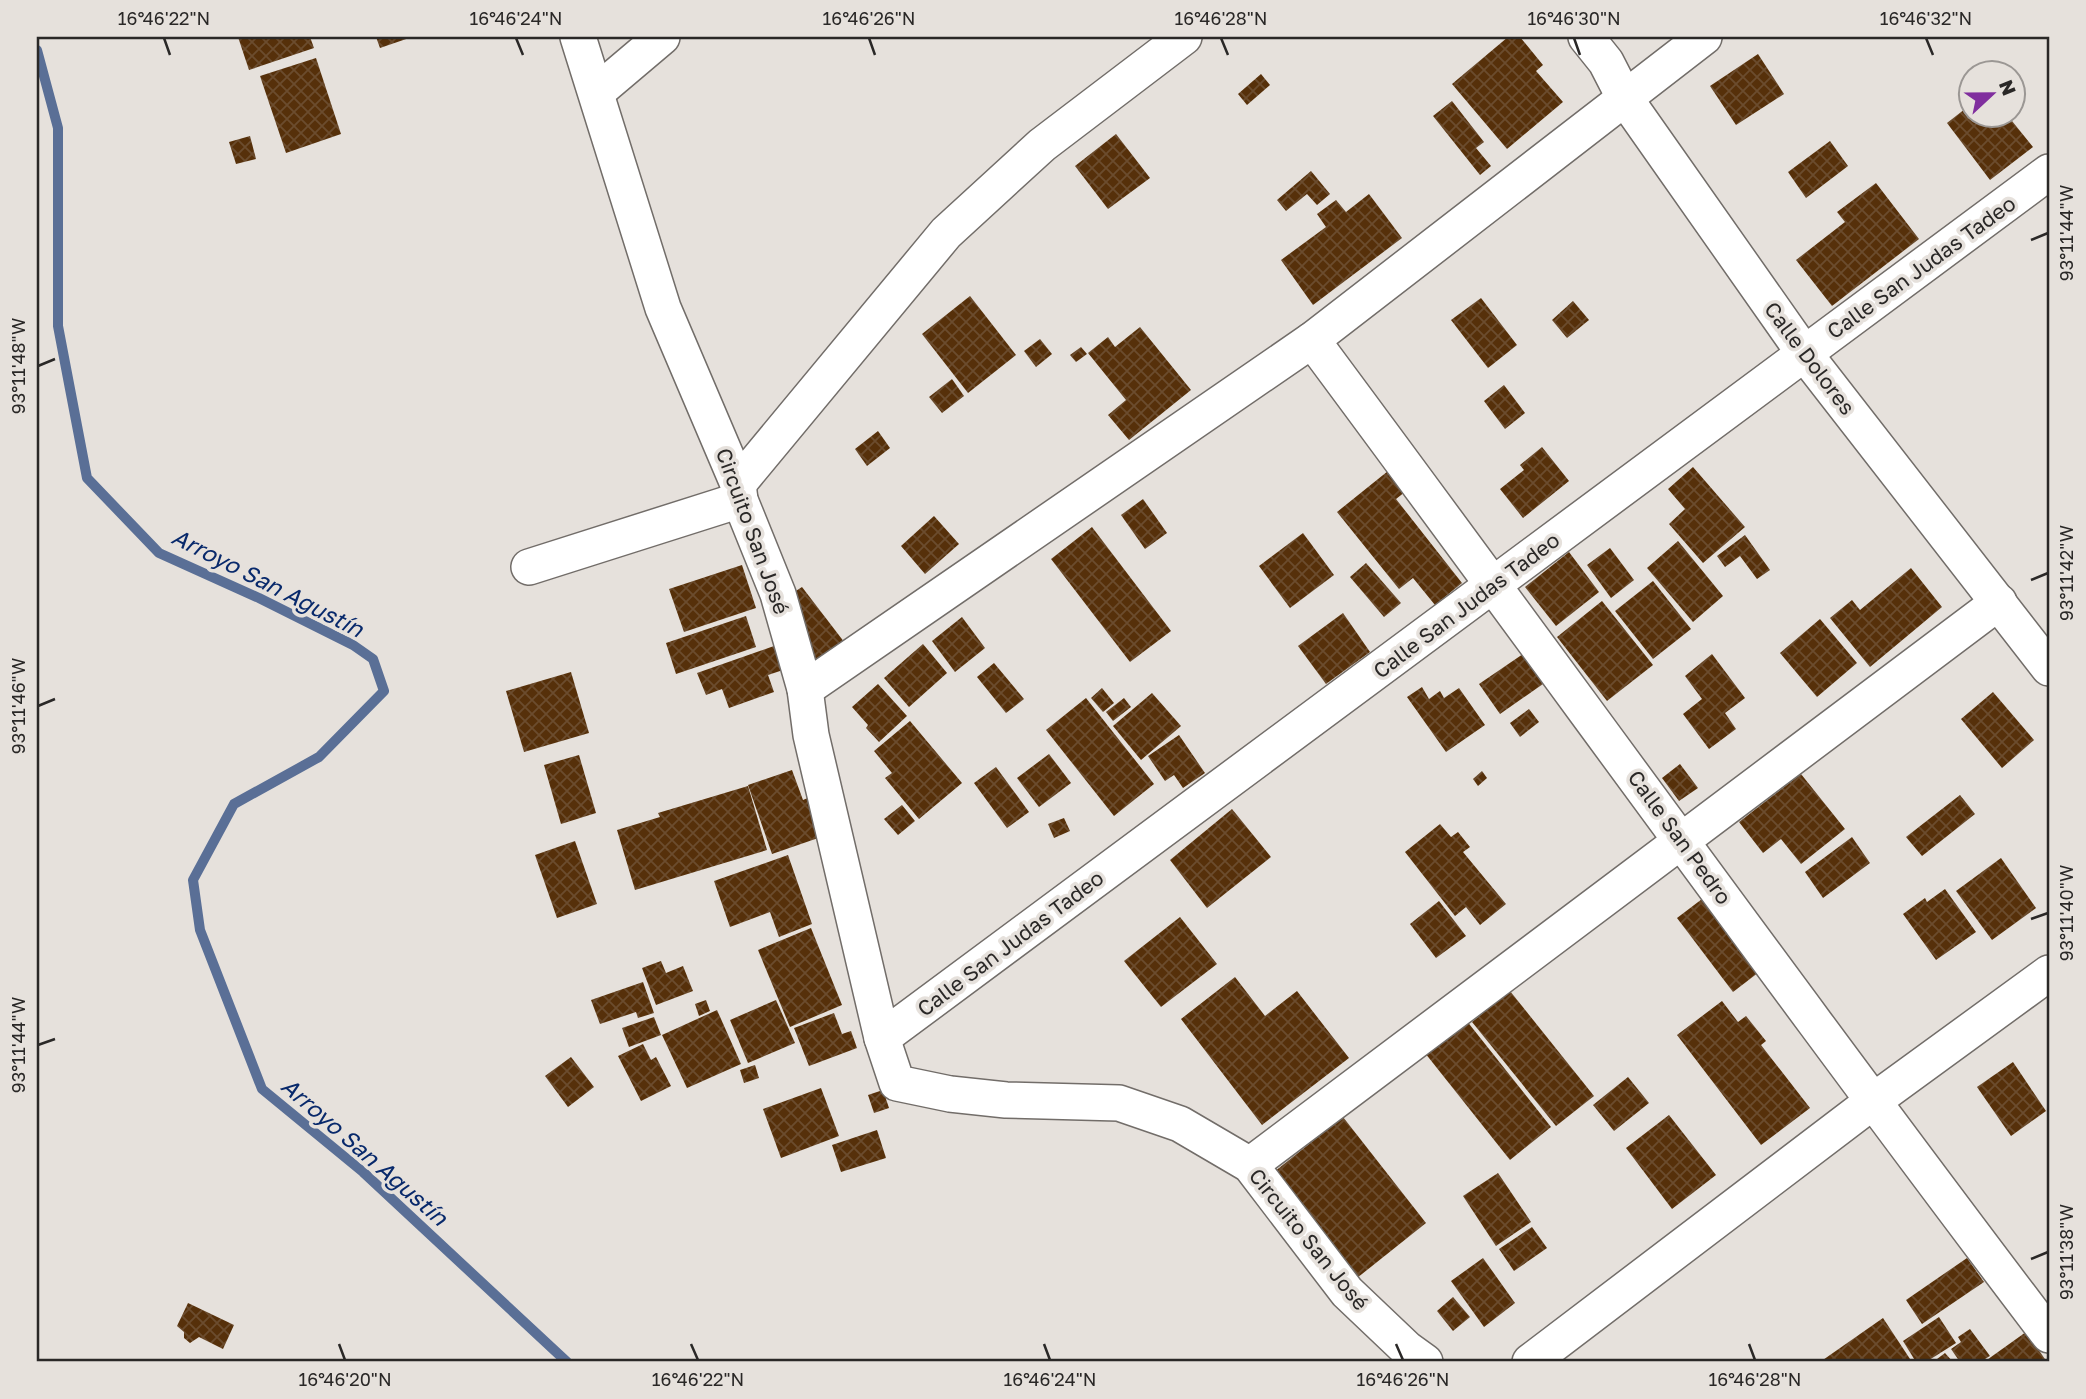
<svg xmlns="http://www.w3.org/2000/svg" width="2086" height="1399" viewBox="0 0 2086 1399" font-family="'Golos Text',sans-serif">
<defs>
<pattern id="building-cross-hatch" width="8" height="8" patternUnits="userSpaceOnUse" patternTransform="scale(1.75)"><rect width="8" height="8" fill="#56300a"/><path d="M0 0l8 8M0 8l8-8" fill="none" stroke="#6b4c2e"/></pattern>
</defs>
<rect width="100%" height="100%" fill="#e6e1dc"/>
<g fill="none" stroke-linecap="round" stroke-linejoin="round">
<polyline stroke="#5a6f96" stroke-width="10" points="37,50 58,128 58,326 87,478 159,553 259,598 353,645 373,659 384,691 319,757 234,804 193,880 200,930 262,1089 363,1172 567,1362"/>
</g>
<g fill="url(#building-cross-hatch)">
<polygon points="238,37 310,37 314,48 249,70"/>
<polygon points="376,37 412,37 380,48"/>
<polygon points="1508,37 1520,37 1543,65 1536,71 1563,102 1507,149 1452,84"/>
<polygon points="1758,54 1784,94 1736,125 1710,86"/>
<polygon points="316,58 341,134 286,153 260,76"/>
<polygon points="1261,74 1270,85 1247,105 1238,94"/>
<polygon points="1452,101 1484,142 1476,148 1491,166 1480,175 1433,116"/>
<polygon points="1970,105 1970,116 2008,116 2033,147 1990,180 1947,123"/>
<polygon points="1116,134 1150,178 1108,209 1075,166"/>
<polygon points="250,136 256,159 236,164 229,142"/>
<polygon points="1830,141 1848,166 1806,198 1788,172"/>
<polygon points="1311,171 1330,194 1317,205 1307,194 1286,211 1277,200"/>
<polygon points="1876,183 1919,239 1832,306 1796,260 1845,222 1837,212"/>
<polygon points="1369,194 1402,238 1313,305 1281,260 1326,227 1317,214 1336,200 1346,212"/>
<polygon points="970,296 1016,355 968,393 922,334"/>
<polygon points="1481,298 1517,345 1488,368 1451,320"/>
<polygon points="1573,301 1589,320 1567,338 1552,320"/>
<polygon points="1140,327 1191,390 1129,440 1108,415 1126,400 1088,353 1108,337 1115,347"/>
<polygon points="1040,339 1052,354 1036,367 1024,351"/>
<polygon points="1081,347 1087,354 1076,362 1070,355"/>
<polygon points="952,379 964,396 942,413 929,397"/>
<polygon points="1504,385 1525,413 1505,429 1484,401"/>
<polygon points="878,431 890,448 867,466 855,449"/>
<polygon points="1542,447 1569,481 1523,518 1500,489 1524,470 1520,465"/>
<polygon points="1393,467 1410,488 1396,499 1462,583 1435,605 1413,578 1399,589 1337,512"/>
<polygon points="1693,467 1745,527 1703,563 1669,524 1685,509 1668,489"/>
<polygon points="1143,499 1167,533 1145,549 1121,515"/>
<polygon points="934,516 959,544 925,574 901,546"/>
<polygon points="1092,527 1171,631 1130,662 1051,559"/>
<polygon points="1303,533 1334,575 1290,608 1259,566"/>
<polygon points="1745,535 1770,570 1757,579 1740,556 1725,567 1717,556"/>
<polygon points="1678,541 1723,596 1693,622 1647,568"/>
<polygon points="1610,548 1634,580 1611,598 1587,565"/>
<polygon points="1569,552 1599,592 1556,626 1525,587"/>
<polygon points="1366,563 1401,603 1384,617 1350,577"/>
<polygon points="742,565 756,608 684,632 669,589"/>
<polygon points="1911,568 1942,607 1870,667 1830,618 1852,600 1860,610"/>
<polygon points="1653,581 1691,629 1653,659 1615,611"/>
<polygon points="802,587 848,647 816,670 788,596"/>
<polygon points="1602,601 1653,665 1607,701 1557,637"/>
<polygon points="1343,613 1370,652 1326,684 1298,646"/>
<polygon points="746,616 756,647 676,674 666,643"/>
<polygon points="962,617 985,648 955,672 932,641"/>
<polygon points="1820,619 1857,663 1817,697 1780,653"/>
<polygon points="923,644 947,673 909,707 884,678"/>
<polygon points="774,646 783,670 768,675 774,692 729,708 722,689 706,695 697,673"/>
<polygon points="1523,654 1543,684 1500,714 1479,684"/>
<polygon points="1712,654 1745,698 1725,713 1736,729 1709,749 1683,714 1702,699 1685,676"/>
<polygon points="994,663 1024,699 1006,713 977,677"/>
<polygon points="571,672 589,733 524,752 506,691"/>
<polygon points="878,684 907,716 879,742 866,728 868,725 852,707"/>
<polygon points="1422,687 1429,699 1440,691 1444,698 1459,688 1485,725 1446,752 1407,697"/>
<polygon points="1102,688 1114,703 1103,712 1091,698"/>
<polygon points="1993,692 2034,740 2002,768 1961,719"/>
<polygon points="1152,693 1181,726 1141,760 1113,726"/>
<polygon points="1086,698 1154,784 1114,816 1046,730"/>
<polygon points="1124,698 1131,707 1113,721 1106,712"/>
<polygon points="1529,709 1539,722 1520,737 1510,723"/>
<polygon points="910,721 962,783 919,819 885,778 892,773 874,751"/>
<polygon points="1179,735 1205,773 1183,788 1174,775 1165,781 1148,756"/>
<polygon points="1049,754 1071,783 1039,807 1017,778"/>
<polygon points="579,755 596,813 561,824 544,765"/>
<polygon points="1680,764 1698,788 1679,801 1662,778"/>
<polygon points="996,767 1029,812 1007,828 974,783"/>
<polygon points="792,770 803,800 810,797 824,836 772,854 748,785"/>
<polygon points="1482,771 1487,778 1478,786 1473,779"/>
<polygon points="1801,774 1845,829 1801,864 1781,839 1763,853 1739,822"/>
<polygon points="748,786 767,850 635,890 617,830 660,817 658,813"/>
<polygon points="1960,795 1975,814 1922,856 1906,837"/>
<polygon points="902,805 915,821 898,835 884,819"/>
<polygon points="1232,809 1271,857 1207,908 1170,860"/>
<polygon points="1064,818 1070,831 1054,838 1048,824"/>
<polygon points="1440,824 1451,837 1458,832 1470,847 1463,852 1506,904 1480,925 1466,907 1455,916 1405,852"/>
<polygon points="1852,837 1870,863 1823,898 1805,872"/>
<polygon points="575,841 597,904 557,918 535,855"/>
<polygon points="788,855 812,924 779,937 770,912 730,927 714,881"/>
<polygon points="2001,858 2036,908 1992,940 1956,891"/>
<polygon points="1945,889 1976,932 1936,960 1903,914 1925,898 1927,902"/>
<polygon points="1706,896 1763,969 1733,992 1677,918"/>
<polygon points="1439,901 1466,936 1436,958 1410,924"/>
<polygon points="1180,917 1217,964 1161,1007 1124,961"/>
<polygon points="811,928 842,1005 790,1027 758,950"/>
<polygon points="661,961 666,973 683,966 693,991 656,1005 642,968"/>
<polygon points="1235,977 1265,1016 1297,991 1349,1058 1262,1125 1181,1019"/>
<polygon points="643,982 654,1013 638,1018 636,1012 600,1024 591,1000"/>
<polygon points="1510,991 1594,1096 1556,1126 1472,1022"/>
<polygon points="706,1000 710,1011 699,1016 695,1004"/>
<polygon points="776,1000 795,1043 748,1063 730,1020"/>
<polygon points="1722,1001 1738,1022 1746,1016 1766,1041 1761,1045 1810,1108 1761,1145 1677,1035"/>
<polygon points="717,1010 741,1064 687,1088 662,1035"/>
<polygon points="834,1013 842,1034 851,1031 857,1048 809,1066 794,1028"/>
<polygon points="654,1017 661,1035 629,1047 622,1028"/>
<polygon points="1466,1020 1551,1127 1510,1160 1425,1053"/>
<polygon points="643,1044 651,1060 656,1057 671,1086 641,1101 618,1056"/>
<polygon points="571,1057 594,1087 568,1107 545,1076"/>
<polygon points="2013,1062 2046,1111 2011,1136 1977,1087"/>
<polygon points="755,1065 759,1078 744,1083 740,1070"/>
<polygon points="1628,1077 1649,1103 1614,1131 1593,1105"/>
<polygon points="821,1088 839,1136 781,1158 763,1109"/>
<polygon points="883,1090 889,1108 874,1113 868,1095"/>
<polygon points="1669,1115 1716,1175 1672,1209 1626,1148"/>
<polygon points="1343,1117 1426,1223 1357,1278 1274,1172"/>
<polygon points="877,1130 886,1158 841,1172 832,1145"/>
<polygon points="1498,1173 1531,1222 1496,1246 1463,1196"/>
<polygon points="1532,1227 1547,1248 1514,1271 1499,1249"/>
<polygon points="1483,1258 1515,1303 1484,1327 1451,1281"/>
<polygon points="1967,1258 1984,1282 1922,1324 1906,1300"/>
<polygon points="1453,1297 1470,1317 1453,1331 1437,1311"/>
<polygon points="188,1303 234,1325 223,1349 199,1337 190,1343 184,1338 184,1332 177,1326"/>
<polygon points="1939,1317 1956,1343 1926,1362 1916,1362 1903,1341"/>
<polygon points="1883,1318 1912,1362 1820,1362"/>
<polygon points="1970,1329 1990,1356 1980,1362 1960,1362 1951,1349 1961,1342 1958,1337"/>
<polygon points="2026,1332 2047,1362 1984,1362"/>
<polygon points="1945,1353 1953,1362 1933,1362"/>
</g>
<g fill="none" stroke-linecap="round" stroke-linejoin="round">
<g stroke="#726d69" stroke-width="38">
<g id="minor">
<polyline points="578,37 663,308 738,484 740,500 778,594 805,689 811,735 882,1038 897,1083 950,1094 1006,1100 1119,1103 1180,1124 1250,1165 1347,1292 1407,1349 1425,1362"/>
<polyline points="1586,37 1606,62 1624,97 1804,353 2049,668"/>
<polyline points="597,92 662,37"/>
<path d="M1312,340C1558,671 1799,1006 2049,1335"/>
<polyline points="738,484 946,233 1042,145 1184,37"/>
<polyline points="529,567 740,500"/>
<polyline points="805,689 1312,340 1704,37"/>
<polyline points="882,1038 2049,172"/>
<polyline points="1250,1165 1999,602"/>
<polyline points="1530,1362 1872,1102 2049,973"/>
</g>
</g>
<use href="#minor" stroke="#fff" stroke-width="35"/>
</g>
<path fill="none" stroke="#2a2827" stroke-width="2.5" d="M164,38L170,55M516,38L523,55M869,38L875,55M1221,38L1228,55M1574,38L1580,55M1926,38L1933,55M2031,240L2048,233M38,366L55,359M2031,580L2048,573M38,706L55,699M2031,919L2048,913M38,1045L55,1039M2031,1259L2048,1252M339,1344L345,1360M691,1344L698,1360M1044,1344L1050,1360M1396,1344L1403,1360M1749,1344L1755,1360"/>
<g text-anchor="middle" dominant-baseline="central" stroke-width="7" stroke-linejoin="round" paint-order="stroke">
<g font-size="21" fill="#2a2827" stroke="#e6e1dc">
<text transform="translate(1921 267) rotate(-36)">Calle San Judas Tadeo</text>
<text transform="translate(1810 358) rotate(53)">Calle Dolores</text>
<text transform="translate(753 531) rotate(70)">Circuito San José</text>
<text transform="translate(1466 605) rotate(-37)">Calle San Judas Tadeo</text>
<text transform="translate(1680 837) rotate(54)">Calle San Pedro</text>
<text transform="translate(1010 943) rotate(-37)">Calle San Judas Tadeo</text>
<text transform="translate(1309 1239) rotate(51)">Circuito San José</text>
</g>
<g font-size="23" font-style="italic" fill="#08296b" stroke="#e6e1dc">
<text transform="translate(268 582) rotate(27)">Arroyo San Agustín</text>
<text transform="translate(365 1151) rotate(41)">Arroyo San Agustín</text>
</g>
</g>
<rect width="2086" height="1399" fill="none" stroke="#e6e1dc" stroke-width="77"/>
<g transform="translate(1992 94) rotate(68)"><circle r="33" fill="#e6e1dc" stroke="#9b9794" stroke-width="2"/>
<path d="M0-5L12 26L0 18L-12 26Z" fill="#802e9e"/>
<text y="-10" font-size="19" font-weight="bold" text-anchor="middle" fill="#2a2827">N</text>
</g>
<rect x="38" y="38" width="2010" height="1322" fill="none" stroke="#2a2827" stroke-width="2.5"/>
<g font-size="18" text-anchor="middle" fill="#2a2827">
<text x="164" y="25">16°46'22"N</text>
<text x="516" y="25">16°46'24"N</text>
<text x="869" y="25">16°46'26"N</text>
<text x="1221" y="25">16°46'28"N</text>
<text x="1574" y="25">16°46'30"N</text>
<text x="1926" y="25">16°46'32"N</text>
<text transform="translate(2067 233) rotate(-90)" y="6">93°11'44"W</text>
<text transform="translate(19 366) rotate(-90)" y="6">93°11'48"W</text>
<text transform="translate(2067 573) rotate(-90)" y="6">93°11'42"W</text>
<text transform="translate(19 706) rotate(-90)" y="6">93°11'46"W</text>
<text transform="translate(2067 913) rotate(-90)" y="6">93°11'40"W</text>
<text transform="translate(19 1045) rotate(-90)" y="6">93°11'44"W</text>
<text transform="translate(2067 1252) rotate(-90)" y="6">93°11'38"W</text>
<text x="345" y="1386">16°46'20"N</text>
<text x="698" y="1386">16°46'22"N</text>
<text x="1050" y="1386">16°46'24"N</text>
<text x="1403" y="1386">16°46'26"N</text>
<text x="1755" y="1386">16°46'28"N</text>
</g>
</svg>
